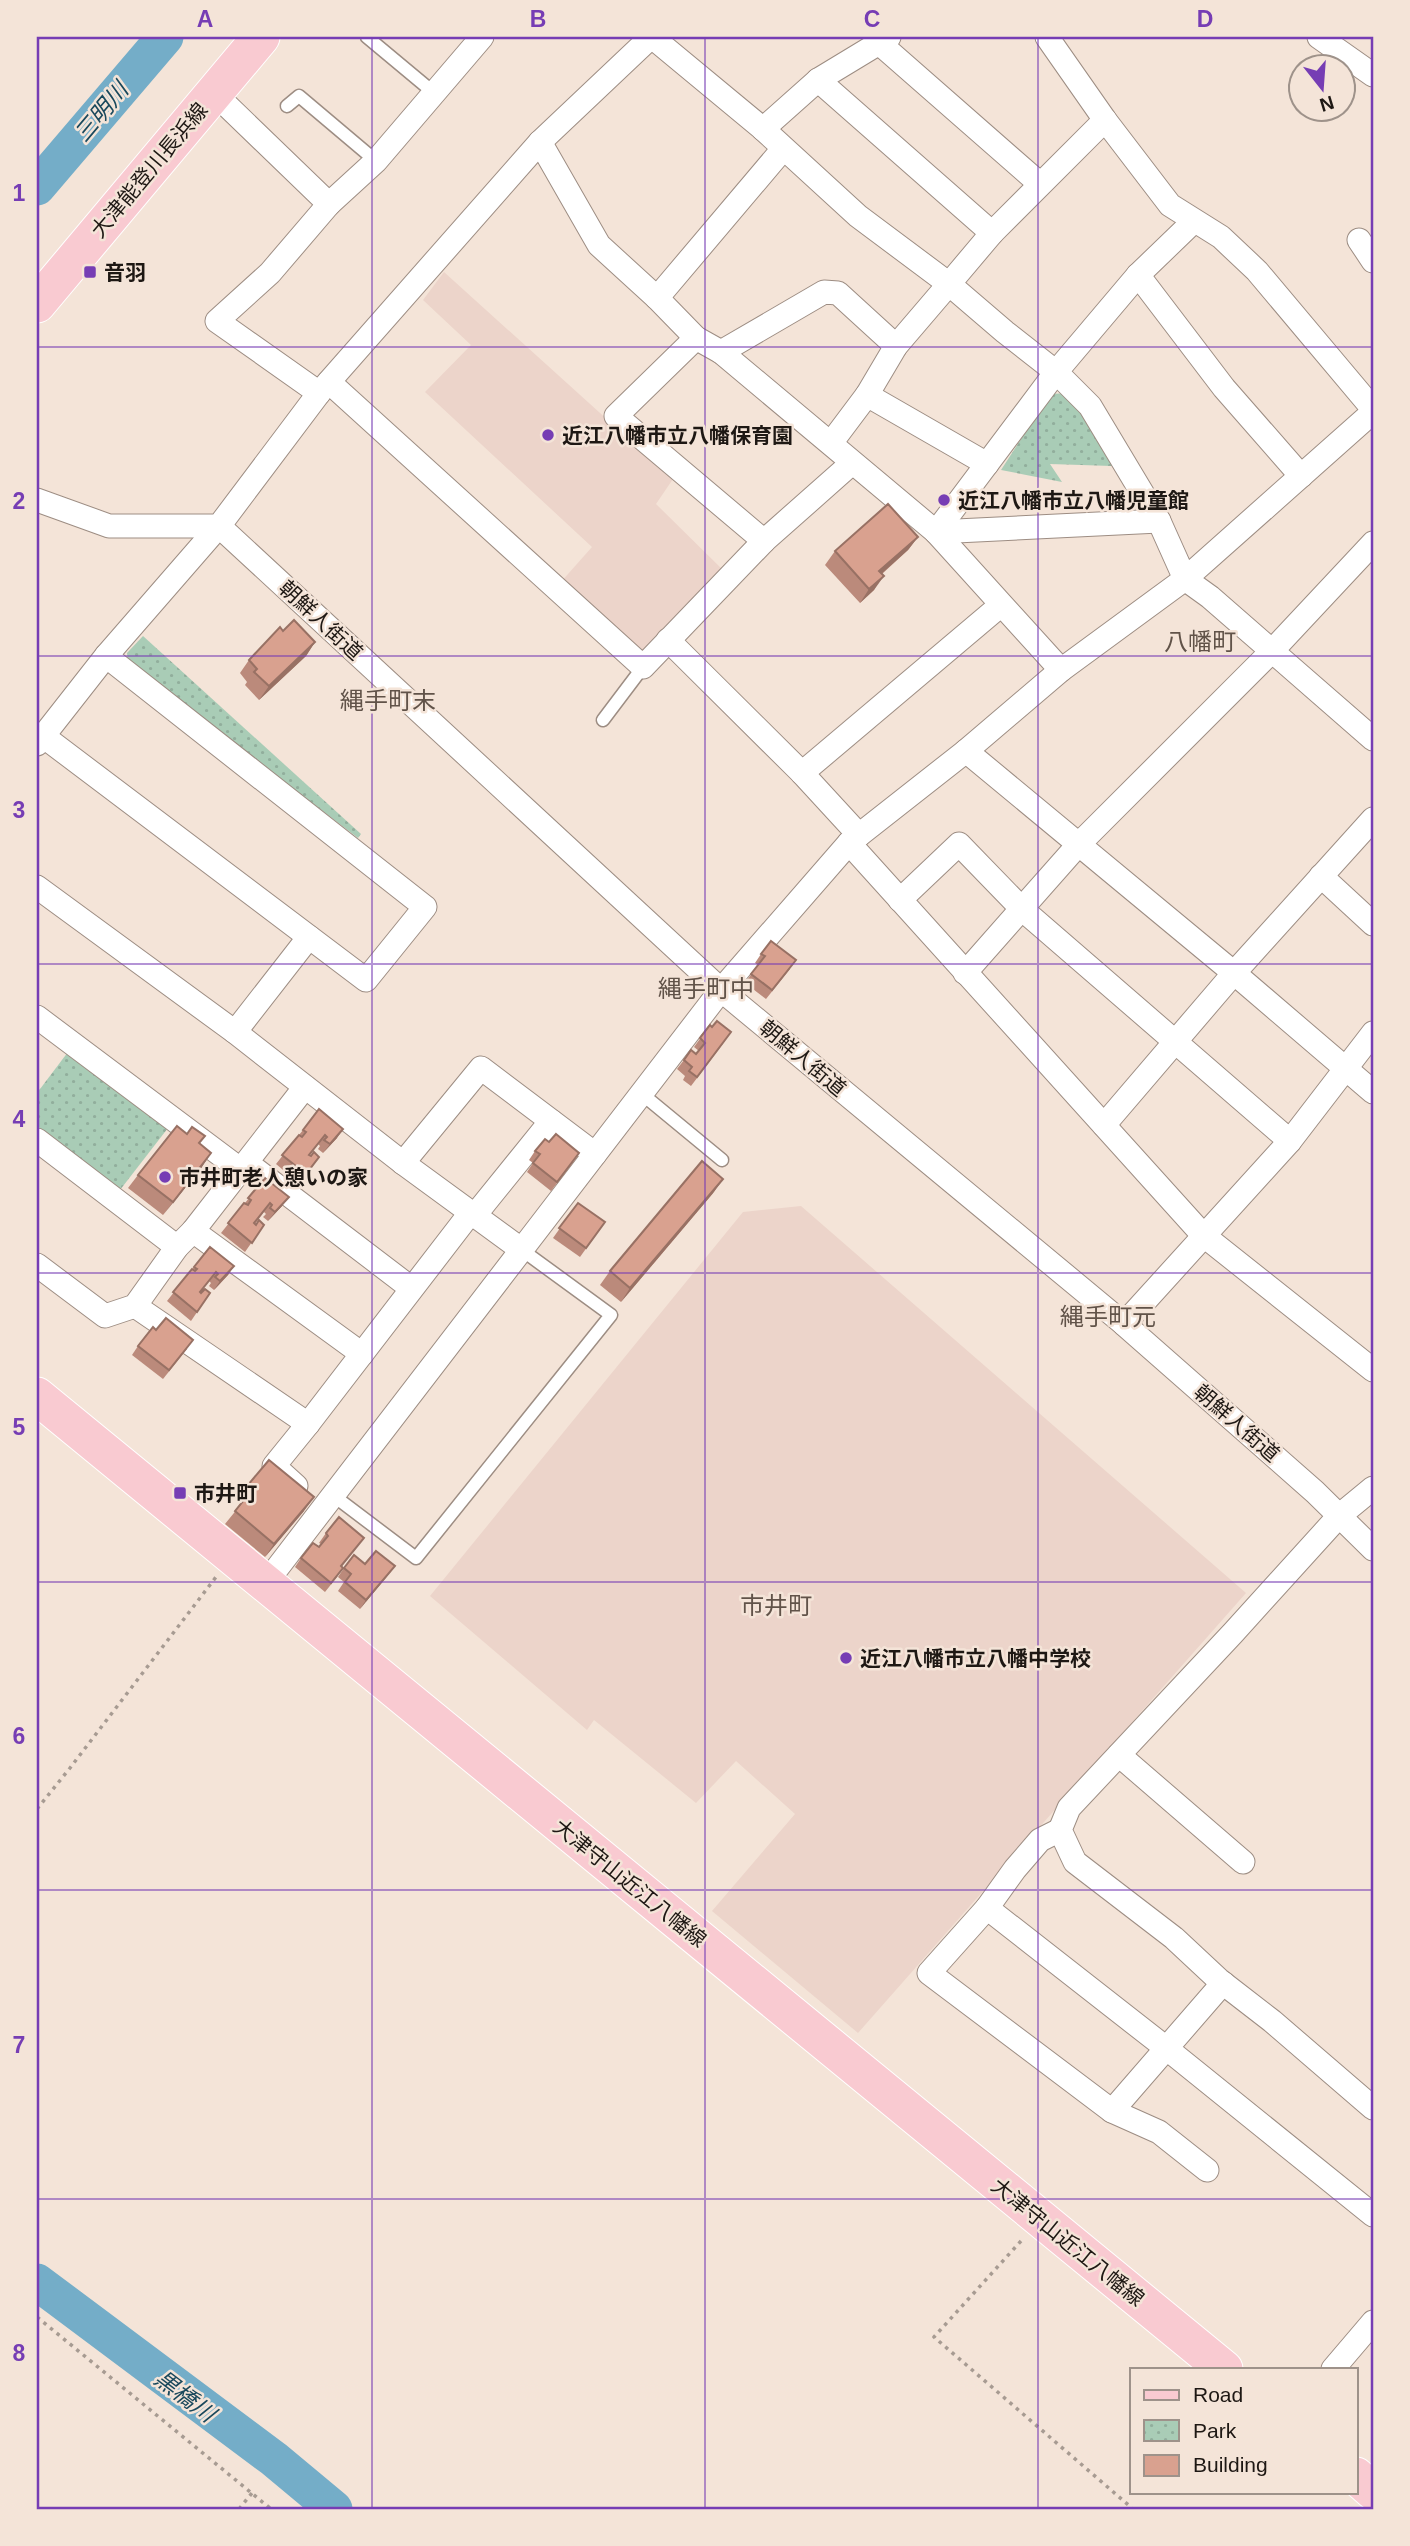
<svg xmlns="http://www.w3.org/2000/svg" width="1410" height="2546" viewBox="0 0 1410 2546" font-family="Arial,'Noto Sans JP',sans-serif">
<defs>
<pattern id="park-dots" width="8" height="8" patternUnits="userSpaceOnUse" patternTransform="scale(1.75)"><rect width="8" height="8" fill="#a9ccb6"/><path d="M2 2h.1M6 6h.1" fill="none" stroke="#91ae9c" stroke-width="1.8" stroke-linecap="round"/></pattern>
</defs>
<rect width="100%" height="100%" fill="#f4e4d8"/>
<g fill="#ecd4ca">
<polygon points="444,272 673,479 656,504 725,572 651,650 634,650 560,583 592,547 425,392 471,345 423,300"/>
<polygon points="801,1206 1246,1593 858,2033 712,1911 795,1814 736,1761 696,1803 594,1720 587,1730 430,1596 743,1212"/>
</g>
<g fill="url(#park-dots)">
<polygon points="1069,393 1112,466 1050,464 1062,482 1001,470 1050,394"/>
<polygon points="143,636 361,834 358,838 128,663 127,653"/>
<polygon points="68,1052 168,1128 120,1190 37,1126 37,1093"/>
</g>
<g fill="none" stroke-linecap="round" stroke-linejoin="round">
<g stroke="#74adc8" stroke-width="37">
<polyline points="37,187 165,37"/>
<polyline points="37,2282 274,2459 334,2509"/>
</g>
<g stroke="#9d8d83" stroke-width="15">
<g id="lane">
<polyline points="367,37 433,92"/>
<polyline points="287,106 299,96 376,161"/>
<polyline points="603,720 643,667"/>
<polyline points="642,1094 722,1160"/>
<polyline points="334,1496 416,1558 611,1315 522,1250"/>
</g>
</g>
<g stroke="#9d8d83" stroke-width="25">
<g id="street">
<polyline points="652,37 763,129 858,216 949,284 1005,332 1056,372 1090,406 1159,521 1185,579 1210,597 1373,739"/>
<polyline points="1047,37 1105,120 1170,205 1221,237 1257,271 1373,409"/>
<polyline points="1319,37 1373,75"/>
<polyline points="878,42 1040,184"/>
<polyline points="818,80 992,233"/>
<polyline points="214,93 329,204"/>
<polyline points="763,129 818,80 889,37"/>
<polyline points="540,142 599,245 657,298 696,338 721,352 936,532 1061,670"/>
<polyline points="1359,240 1373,261"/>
<polyline points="1138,275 1224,388 1301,476"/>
<polyline points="657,298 783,149"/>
<polyline points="696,338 616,416 764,541"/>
<polyline points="721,352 824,292 838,293 896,346"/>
<polyline points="329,382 643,667 764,541 852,463"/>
<polyline points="319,393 217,321 270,273 329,204 376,161 482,37"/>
<polyline points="867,395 987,464"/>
<polyline points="831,443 867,395 896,346 949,284 992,233 1105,120"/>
<polyline points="37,500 109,526 219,526 319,393 540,142 651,37"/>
<polyline points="936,532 1056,372 1138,275 1194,221"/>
<polyline points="936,532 1159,521"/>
<polyline points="668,640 802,773 859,835"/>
<polyline points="43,736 366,980 425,907 106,656"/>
<polyline points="37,744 106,656 219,526 721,990 1124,1324 1315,1492 1373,1549"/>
<polyline points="966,751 1234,973 1373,1092"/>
<polyline points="802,773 1001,605"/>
<polyline points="849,843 1203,1235 1373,1370"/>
<polyline points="1321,876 1373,924"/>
<polyline points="37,887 235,1032 403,1163 522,1250"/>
<polyline points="900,900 959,844 1023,910 1290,1141"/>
<polyline points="965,973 1078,845 1272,651 1373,543"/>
<polyline points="37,1017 241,1170"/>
<polyline points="235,1032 309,937"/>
<polyline points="1104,1125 1234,973 1373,819"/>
<polyline points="37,1140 177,1247"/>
<polyline points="247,1163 411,1288"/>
<polyline points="403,1163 481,1068 595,1154"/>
<polyline points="475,1215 551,1121"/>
<polyline points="193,1231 362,1354"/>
<polyline points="37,1265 105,1316 135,1306 177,1247 193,1231 305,1087"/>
<polyline points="135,1306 308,1424 274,1466 296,1486"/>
<polyline points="1124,1324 1290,1141 1373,1033"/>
<polyline points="308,1424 471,1212"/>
<polyline points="1373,1488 1339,1516 1233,1633 1069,1808 1060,1830 1075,1862 1174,1938 1219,1980 1272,2021 1373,2108"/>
<polyline points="265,1584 721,990 849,843 966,751 1061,670 1185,579 1373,412"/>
<polyline points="1119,1755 1243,1862"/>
<polyline points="987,1908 1015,1869 1040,1840 1060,1830"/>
<polyline points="1223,1983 1112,2111 929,1973 987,1908 1166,2048 1373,2215"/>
<polyline points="1112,2111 1159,2132 1207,2170"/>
<polyline points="1333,2369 1373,2322"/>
</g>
</g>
<g stroke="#fff" stroke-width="39">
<g id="primary">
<polyline points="37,304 261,37"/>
<polyline points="37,1396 1224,2369"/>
<polyline points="1356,2476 1373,2491"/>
</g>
</g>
<g stroke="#a79b92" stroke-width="3.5" stroke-dasharray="3.5 5" stroke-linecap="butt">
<polyline points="37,1809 70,1768 216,1577"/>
<polyline points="1021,2241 934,2337 1133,2509"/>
<polyline points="37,2317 271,2509"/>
<polyline points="239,2509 252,2493"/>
</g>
<use href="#lane" stroke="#fff" stroke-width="12"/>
<use href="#street" stroke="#fff" stroke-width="23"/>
<use href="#primary" stroke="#f9cad1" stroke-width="37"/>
</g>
<g fill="#bb8a7b">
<polygon points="918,537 908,550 882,574 874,590 860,603 825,565 835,551"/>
<polygon points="283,631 315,642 306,656 259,700 245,685 247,682 240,673 249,660"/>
<polygon points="761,954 790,969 766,999 745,983 758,965 755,963"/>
<polygon points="710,1025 725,1041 691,1086 683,1080 685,1076 677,1069 684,1060 696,1054 699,1051 694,1047"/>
<polygon points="303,1130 337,1138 323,1153 318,1149 320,1146 318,1144 309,1155 311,1156 319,1157 300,1184 276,1164"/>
<polygon points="187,1134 205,1136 199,1144 202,1167 163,1215 128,1188 138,1175"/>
<polygon points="549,1142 573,1162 551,1191 527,1172 533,1163 529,1160 535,1151"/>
<polygon points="265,1178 282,1206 268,1221 263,1217 266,1214 264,1212 255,1224 256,1225 264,1225 245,1252 221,1233"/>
<polygon points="714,1192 621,1302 600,1285 610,1271"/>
<polygon points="578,1203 605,1222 580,1257 553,1238"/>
<polygon points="210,1247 234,1266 228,1275 214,1290 209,1286 211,1283 209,1281 200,1292 210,1293 191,1321 167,1301"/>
<polygon points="156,1330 187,1349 163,1379 132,1355 138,1346"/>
<polygon points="247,1486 304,1511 265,1557 225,1524 242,1503 237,1499"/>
<polygon points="326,1533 364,1538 342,1566 337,1577 325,1592 295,1567 301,1558 319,1547 321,1544 319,1543"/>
<polygon points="365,1564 388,1575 360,1609 338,1591 344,1582 338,1577 344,1568"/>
</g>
<g fill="#987164">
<polygon points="918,537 908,550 870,584 879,571"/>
<polygon points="884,576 874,590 860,603 869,589"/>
<polygon points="315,642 306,656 259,700 269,686"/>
<polygon points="343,1129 337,1138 323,1153 330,1144"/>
<polygon points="211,1153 202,1167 163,1215 173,1202"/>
<polygon points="723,1179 714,1192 621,1302 630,1288"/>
<polygon points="289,1197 282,1206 268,1221 275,1212"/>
<polygon points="234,1266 228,1275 214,1290 220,1281"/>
<polygon points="314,1497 304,1511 265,1557 274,1544"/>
<polygon points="395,1566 388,1575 360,1609 366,1600"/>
</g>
<g fill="#d9a18f" stroke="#987164" stroke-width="2">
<polygon points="888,504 918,537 879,571 884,576 869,589 835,551"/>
<polygon points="294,620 315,642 269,686 254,672 257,669 249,660 280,627 283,631"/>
<polygon points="771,941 796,960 772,990 751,974 765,956 761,954"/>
<polygon points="717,1021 731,1032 697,1077 689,1071 692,1067 684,1060 691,1050 696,1054 705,1043 700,1038 710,1025 712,1027"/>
<polygon points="319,1109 343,1129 330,1144 324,1140 327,1137 325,1135 309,1155 311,1156 314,1152 319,1157 306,1174 282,1155 299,1135 302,1137 306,1132 303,1130"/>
<polygon points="177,1126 187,1134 192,1127 205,1136 199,1143 211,1153 173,1202 138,1175"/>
<polygon points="556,1134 579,1153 557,1182 533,1163 540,1154 535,1151 545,1139 549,1142"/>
<polygon points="702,1161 723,1179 630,1288 610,1271"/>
<polygon points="265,1178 289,1197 275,1212 270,1208 272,1205 270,1203 254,1223 256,1225 259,1220 264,1225 252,1243 228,1223 244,1203 248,1205 251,1200 248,1198"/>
<polygon points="578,1203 605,1222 586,1248 559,1228"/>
<polygon points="210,1247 234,1266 220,1281 215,1277 218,1274 216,1272 200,1292 201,1293 205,1289 210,1293 197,1312 173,1292 192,1269 195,1271 197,1269 194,1267"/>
<polygon points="166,1318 193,1340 169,1370 138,1346 153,1327 156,1330"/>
<polygon points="269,1460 314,1497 274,1544 235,1511 252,1490 247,1486"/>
<polygon points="339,1517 364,1538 341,1566 343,1568 331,1583 301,1558 313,1543 319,1547 328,1536 326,1533"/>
<polygon points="376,1551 395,1566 366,1600 345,1582 351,1574 344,1568 354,1555 365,1564"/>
</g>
<path fill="none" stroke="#763db4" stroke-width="2" stroke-opacity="0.55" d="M372,37V2509M705,37V2509M1038,37V2509M37,347H1373M37,656H1373M37,964H1373M37,1273H1373M37,1582H1373M37,1890H1373M37,2199H1373"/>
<g fill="#763db4" stroke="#f4e4d8" stroke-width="2.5">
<rect x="83" y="265" width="14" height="14" rx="3.5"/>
<circle cx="548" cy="435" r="7"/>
<circle cx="944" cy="500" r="7"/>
<circle cx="165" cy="1177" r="7"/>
<rect x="173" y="1486" width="14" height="14" rx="3.5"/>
<circle cx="846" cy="1658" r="7"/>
</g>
<g text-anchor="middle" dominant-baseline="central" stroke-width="5" stroke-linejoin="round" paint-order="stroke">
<g font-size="21" fill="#1e1814" stroke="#f4e4d8">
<text transform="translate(149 170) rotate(-50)">大津能登川長浜線</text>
<text transform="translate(321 620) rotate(43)">朝鮮人街道</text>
<text transform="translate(803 1058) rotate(40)">朝鮮人街道</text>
<text transform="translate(1237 1423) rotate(41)">朝鮮人街道</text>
<text transform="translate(630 1883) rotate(39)">大津守山近江八幡線</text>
<text transform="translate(1068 2242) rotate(39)">大津守山近江八幡線</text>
</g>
<g font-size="21" font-weight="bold" fill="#1e1814" stroke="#f4e4d8" text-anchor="start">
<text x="104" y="272">音羽</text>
<text x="562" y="435">近江八幡市立八幡保育園</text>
<text x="958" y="500">近江八幡市立八幡児童館</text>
<text x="179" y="1177">市井町老人憩いの家</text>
<text x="194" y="1493">市井町</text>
<text x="860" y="1658">近江八幡市立八幡中学校</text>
</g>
<g font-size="23" font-style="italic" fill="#19485c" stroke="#f4e4d8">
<text transform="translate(101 112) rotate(-50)">三明川</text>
<text transform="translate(185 2396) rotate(37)">黒橋川</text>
</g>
<g font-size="24" fill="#615349" stroke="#f4e4d8">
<text x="1200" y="641">八幡町</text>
<text x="388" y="700">縄手町末</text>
<text x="706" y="988">縄手町中</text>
<text x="1108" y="1316">縄手町元</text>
<text x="776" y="1605">市井町</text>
</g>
</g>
<rect width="1410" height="2546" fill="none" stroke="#f4e4d8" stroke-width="77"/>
<rect x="1130" y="2368" width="228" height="126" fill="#f4e4d8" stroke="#9e928a" stroke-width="2"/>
<rect x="1144" y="2390" width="35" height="10" fill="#f9cad1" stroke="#9e928a" stroke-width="2"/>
<text x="1193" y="2402" font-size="21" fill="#1e1814">Road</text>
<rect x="1144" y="2420" width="35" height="21" fill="url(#park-dots)" stroke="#9e928a" stroke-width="2"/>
<text x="1193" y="2438" font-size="21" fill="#1e1814">Park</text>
<rect x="1144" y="2455" width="35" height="21" fill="#d9a18f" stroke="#9e928a" stroke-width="2"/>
<text x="1193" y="2472" font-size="21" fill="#1e1814">Building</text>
<g transform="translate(1322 88) rotate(163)"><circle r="33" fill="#f4e4d8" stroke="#9e928a" stroke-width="2"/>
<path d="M0-5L12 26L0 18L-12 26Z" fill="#763db4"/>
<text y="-10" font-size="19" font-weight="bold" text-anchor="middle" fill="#1e1814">N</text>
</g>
<rect x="38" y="38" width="1334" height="2470" fill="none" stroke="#763db4" stroke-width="2.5"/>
<g font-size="23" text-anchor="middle" font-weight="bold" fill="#763db4">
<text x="205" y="27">A</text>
<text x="538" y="27">B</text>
<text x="872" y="27">C</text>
<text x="1205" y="27">D</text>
<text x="19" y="201">1</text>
<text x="19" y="509">2</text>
<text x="19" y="818">3</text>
<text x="19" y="1127">4</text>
<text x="19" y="1435">5</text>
<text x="19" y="1744">6</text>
<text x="19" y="2053">7</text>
<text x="19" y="2361">8</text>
</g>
</svg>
